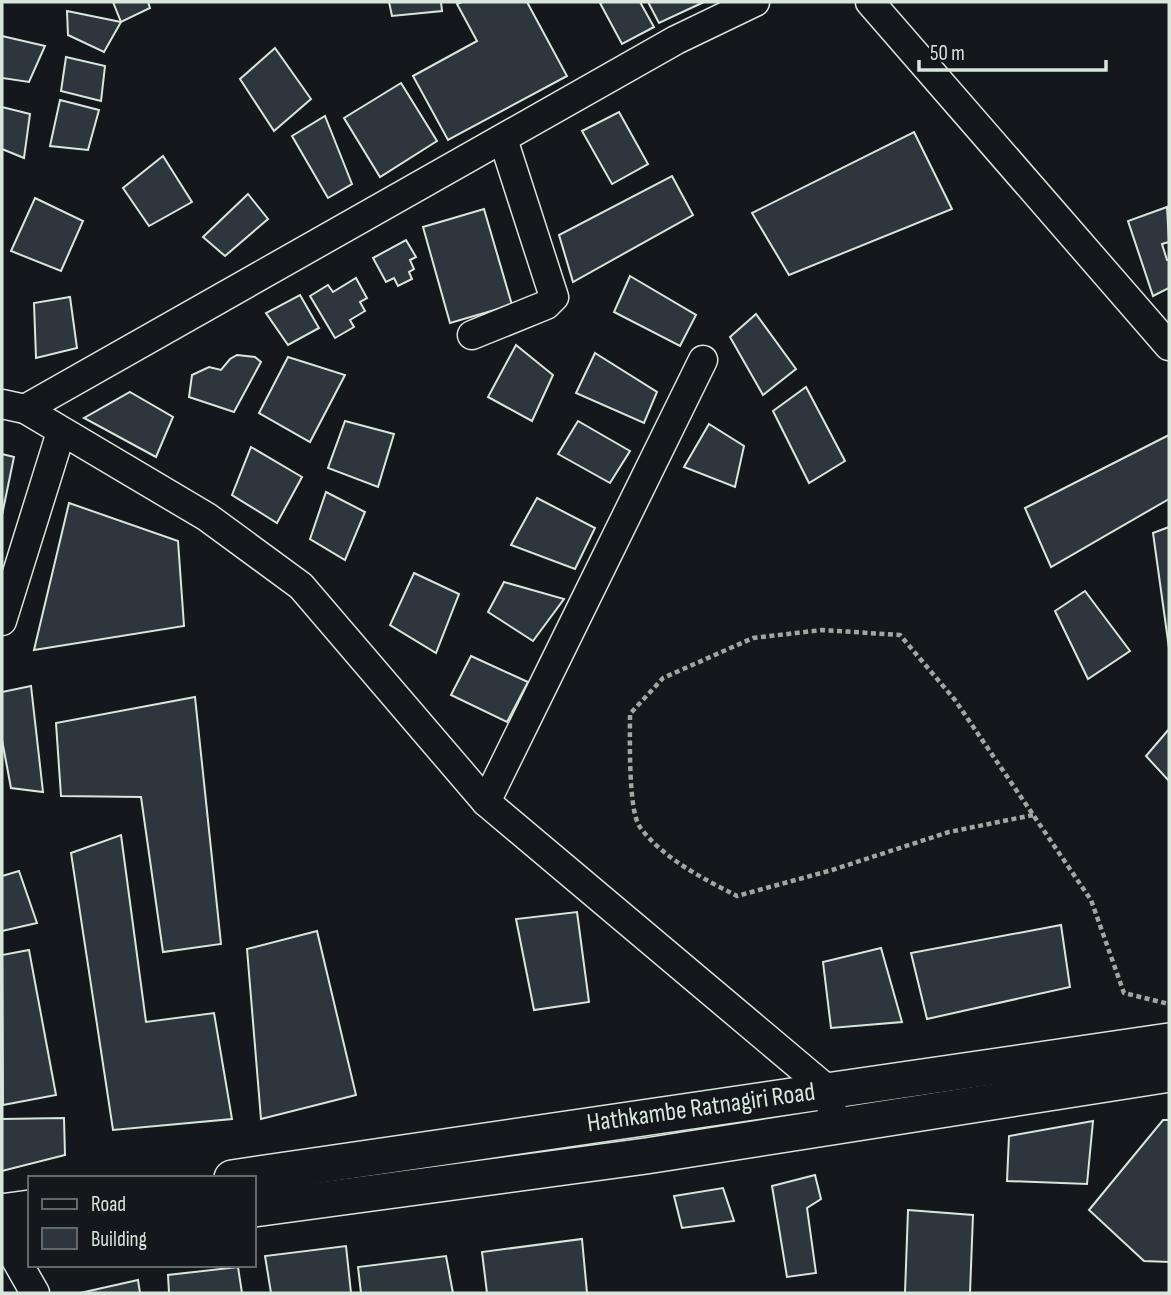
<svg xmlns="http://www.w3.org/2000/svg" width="1171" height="1295" viewBox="0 0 1171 1295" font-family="'Sofia Sans Condensed',sans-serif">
<rect width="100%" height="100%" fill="#14181c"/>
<g fill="#2c363c" stroke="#d8e6dc" stroke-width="2">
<polygon points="113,2 148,2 150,8 121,22"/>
<polygon points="389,2 441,2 442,11 392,16"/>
<polygon points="462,2 527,2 567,76 448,140 413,76 477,41 457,4"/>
<polygon points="603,2 640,2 654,27 622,44 600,3"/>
<polygon points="648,2 704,2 659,23"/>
<polygon points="67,11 121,22 104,52 68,35"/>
<polygon points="2,36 45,46 29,82 2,78"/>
<polygon points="275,48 311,99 274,131 240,79"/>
<polygon points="66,57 105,66 101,101 61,91"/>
<polygon points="401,83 437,141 380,177 344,118"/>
<polygon points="60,100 99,110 88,150 50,146"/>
<polygon points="2,107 30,114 24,158 2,149"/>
<polygon points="619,112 648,164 612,184 582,131"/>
<polygon points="325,116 352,184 328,198 292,136"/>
<polygon points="914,132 952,209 789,275 752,213"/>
<polygon points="163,156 192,202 149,226 123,188"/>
<polygon points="672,176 693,215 573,282 559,235"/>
<polygon points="248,194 268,219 225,256 203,237"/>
<polygon points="35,198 83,221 61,271 11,251"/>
<polygon points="1167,207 1169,242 1162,244 1167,260 1169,260 1169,288 1153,296 1128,221"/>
<polygon points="484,209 512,305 450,323 423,227"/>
<polygon points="406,240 416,257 410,260 414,269 409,272 412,279 398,286 394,278 386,282 373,258"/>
<polygon points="630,276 696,315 680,346 614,312"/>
<polygon points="356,278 367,298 360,302 365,311 350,320 354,327 335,338 310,296 328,285 333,292"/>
<polygon points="300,295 319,328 288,345 266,313"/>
<polygon points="70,297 77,348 36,358 34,303"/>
<polygon points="756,314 796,369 763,395 730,337"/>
<polygon points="516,345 553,375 532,421 488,397"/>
<polygon points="595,353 657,392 644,423 576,393"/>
<polygon points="237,355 255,357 261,362 234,412 189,397 192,375 209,367 221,370 230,359"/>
<polygon points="288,357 345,375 310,442 259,413"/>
<polygon points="806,387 845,461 809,483 773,411"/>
<polygon points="130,392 173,417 156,457 84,418"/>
<polygon points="345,421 394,434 378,487 328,468"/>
<polygon points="578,421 630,451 610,483 558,454"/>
<polygon points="709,424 744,446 735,487 684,467"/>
<polygon points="1169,435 1169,499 1051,567 1025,508"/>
<polygon points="251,447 302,477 277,523 232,495"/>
<polygon points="2,454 14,457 2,515"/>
<polygon points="326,492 365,512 345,560 310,539"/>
<polygon points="537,498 595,528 575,569 511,545"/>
<polygon points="69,503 178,541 184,626 34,650"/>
<polygon points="1169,527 1169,648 1153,533"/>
<polygon points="414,573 459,594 436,653 390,625"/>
<polygon points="504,582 564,599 533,641 488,612"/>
<polygon points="1085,591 1130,651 1088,679 1055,611"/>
<polygon points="471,656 528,682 507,722 451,695"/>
<polygon points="31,686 43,792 11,788 2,740 2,692"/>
<polygon points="195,697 221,944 163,952 141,797 61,796 56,723"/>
<polygon points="1169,729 1169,781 1146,756"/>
<polygon points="121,835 146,1022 214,1013 232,1119 113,1130 71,853"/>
<polygon points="19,871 37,923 2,931 2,876"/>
<polygon points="577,912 589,1002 534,1010 516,919"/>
<polygon points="1061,925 1070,987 927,1019 911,953"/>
<polygon points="317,931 356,1095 261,1119 247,949"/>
<polygon points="881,948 902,1022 831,1028 823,962"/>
<polygon points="29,950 56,1095 3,1105 2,955"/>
<polygon points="64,1118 65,1155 2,1171 2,1119"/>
<polygon points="1163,1120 1169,1120 1169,1262 1144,1261 1089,1210"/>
<polygon points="1093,1121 1087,1184 1007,1181 1009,1136"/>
<polygon points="815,1175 821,1199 807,1208 816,1273 787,1277 772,1186"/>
<polygon points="723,1188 734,1221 682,1228 674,1196"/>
<polygon points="908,1210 973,1215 970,1293 905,1293"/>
<polygon points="582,1239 587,1293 487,1293 482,1252"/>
<polygon points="346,1246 351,1293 271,1293 265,1256"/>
<polygon points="446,1256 453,1293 361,1293 358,1267"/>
<polygon points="238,1267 242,1293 169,1293 168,1275"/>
<polygon points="138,1280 140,1293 80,1293"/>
</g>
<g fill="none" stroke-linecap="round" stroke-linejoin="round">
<g stroke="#d8e6dc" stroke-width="31">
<g id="minor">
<polyline points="870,2 1169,346"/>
<polyline points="472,335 546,305 554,297 503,139"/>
<polyline points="2,404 25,409 207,517 301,586 486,802 828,1090 835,1126"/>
<polyline points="25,409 676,40 755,2"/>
<polyline points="2,621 61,432"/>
<polyline points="486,802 703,360"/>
<polyline points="6,1242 35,1293"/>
</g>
</g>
<g stroke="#d8e6dc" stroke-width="38">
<g id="major">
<polyline points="232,1178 1169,1041"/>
<polyline points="254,1209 646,1156 1169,1074"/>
<polyline points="2,1212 30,1208"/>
<polyline points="2,1243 30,1239"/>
</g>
</g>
<path stroke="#9da8a2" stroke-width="4.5" stroke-dasharray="5 3.5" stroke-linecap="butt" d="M1033,815L949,832L832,870L737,896C704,879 662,858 640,827C628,811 630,737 630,714L663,678L753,638L822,630L900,635L955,700L1091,900L1124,993L1169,1004"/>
<use href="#minor" stroke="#14181c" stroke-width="28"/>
<use href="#major" stroke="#14181c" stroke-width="35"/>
</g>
<g text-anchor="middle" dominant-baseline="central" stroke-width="5" stroke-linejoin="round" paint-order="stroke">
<g font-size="26" fill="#d8e6dc" stroke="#14181c">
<text transform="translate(701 1108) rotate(-8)">Hathkambe Ratnagiri Road</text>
</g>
</g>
<rect width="1171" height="1295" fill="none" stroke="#d8e6dc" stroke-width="7"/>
<rect x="28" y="1176" width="228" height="91" fill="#14181c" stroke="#626a69" stroke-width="2"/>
<rect x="42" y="1199" width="35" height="10" fill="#14181c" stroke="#626a69" stroke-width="2"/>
<text x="91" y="1211" font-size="21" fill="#d8e6dc">Road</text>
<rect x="42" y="1228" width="35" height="21" fill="#2c363c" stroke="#626a69" stroke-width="2"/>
<text x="91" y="1246" font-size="21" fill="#d8e6dc">Building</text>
<path d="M919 60v10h187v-10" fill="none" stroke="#d8e6dc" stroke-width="3.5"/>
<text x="930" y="60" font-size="21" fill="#d8e6dc" stroke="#14181c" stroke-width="5" paint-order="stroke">50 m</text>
</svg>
